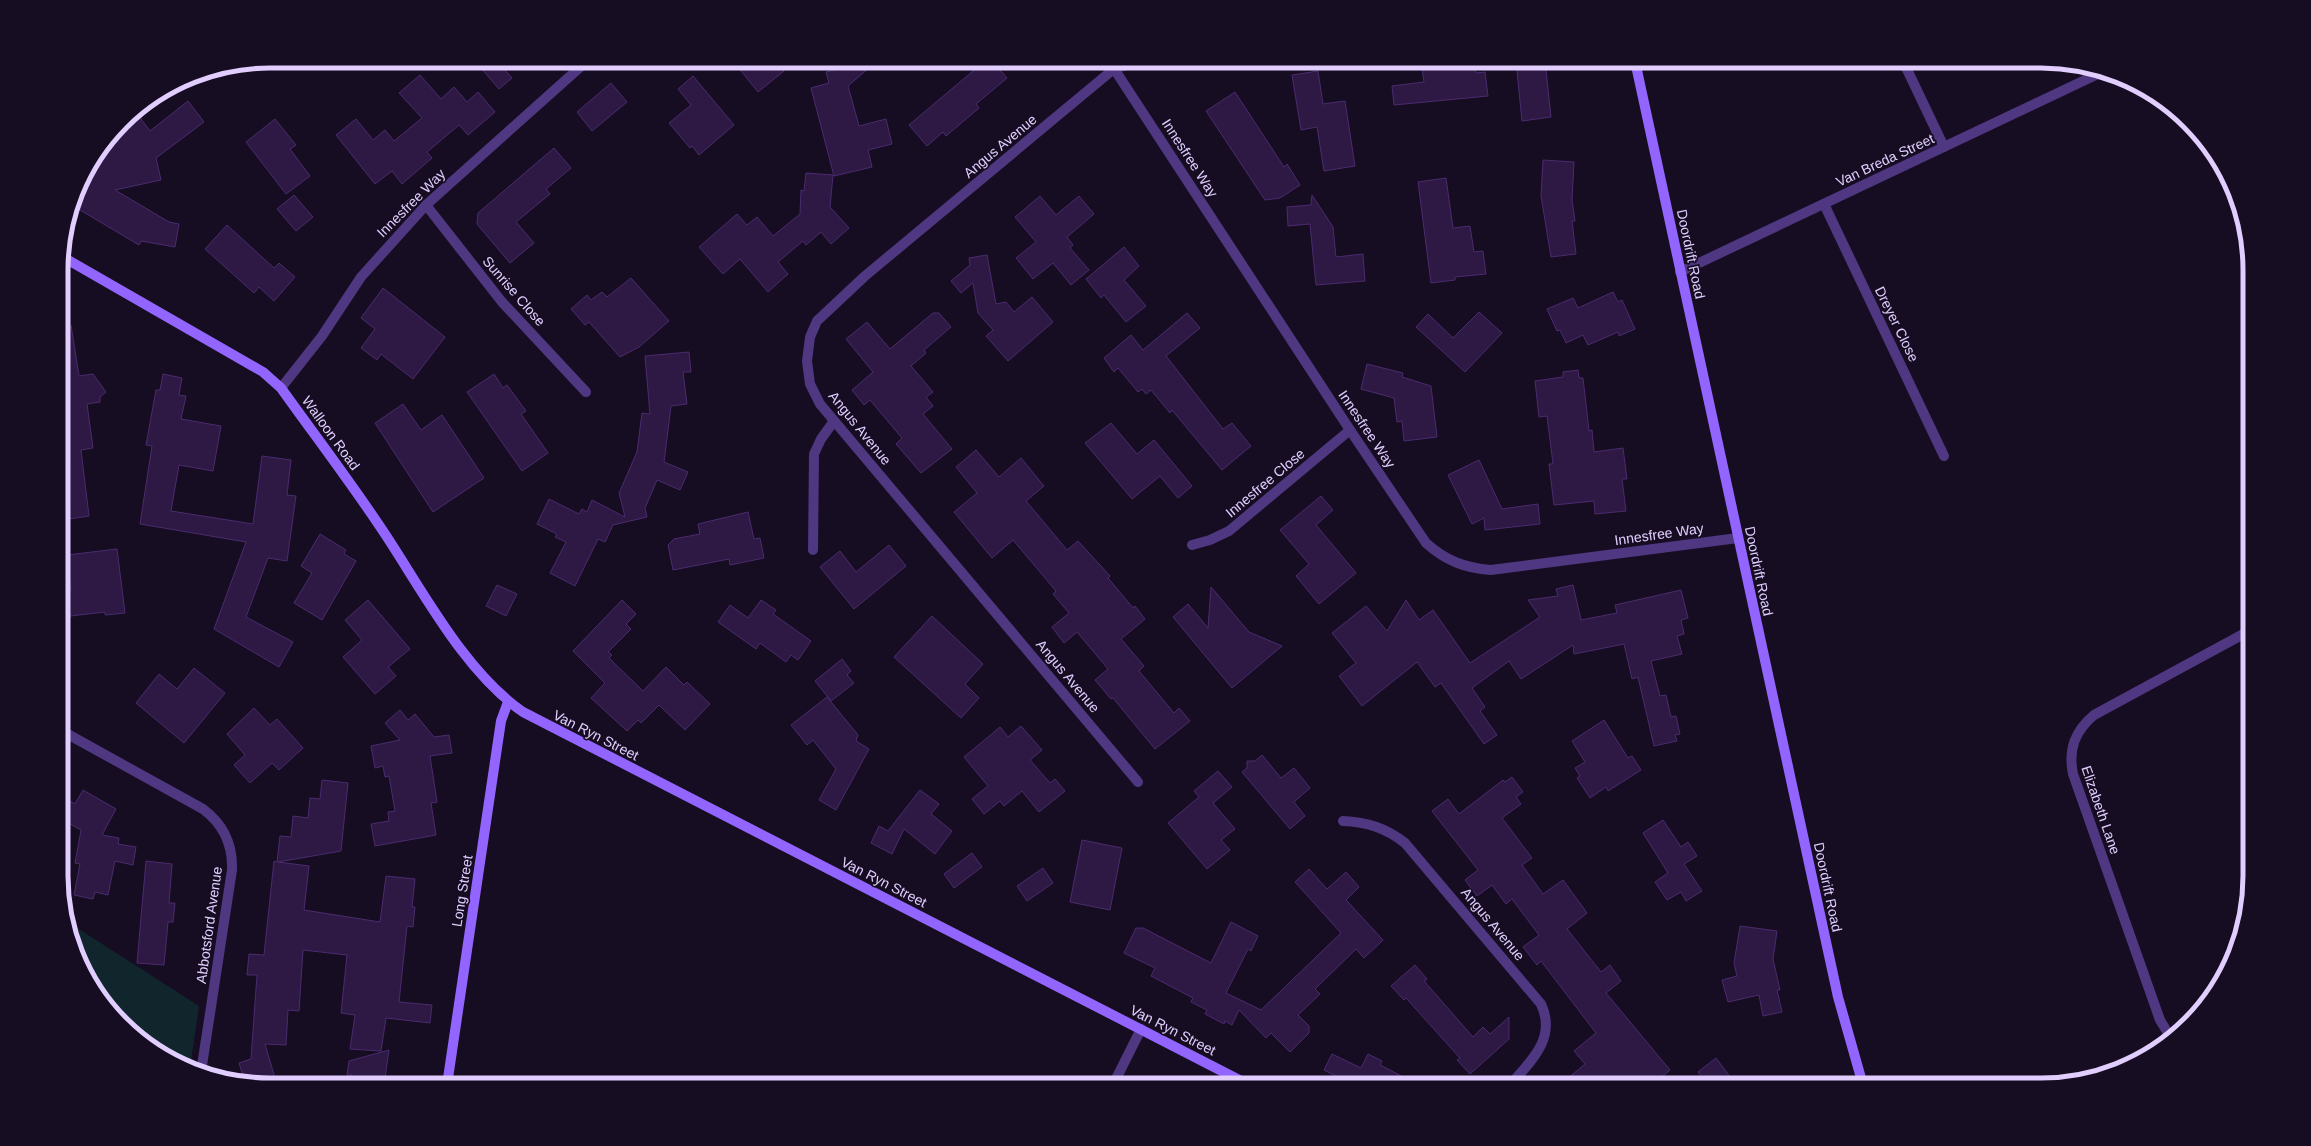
<svg xmlns="http://www.w3.org/2000/svg" width="2311" height="1146" viewBox="0 0 2311 1146" font-family="Helvetica,sans-serif">
<rect width="100%" height="100%" fill="#160d22"/>
<path fill="#10252c" d="M68,922L199,1006L190,1068C143,1052 95,1001 77,955C73,945 71,933 68,922Z"/>
<g fill="#2d1943" stroke="#4b2b6f">
<polygon points="475,61 516,61 505,70 512,78 499,89"/>
<polygon points="733,61 776,61 784,71 758,92"/>
<polygon points="870,61 877,61 848,86 859,126 886,119 892,144 868,150 872,167 834,176 811,88 829,83 826,72"/>
<polygon points="985,61 992,61 1007,78 976,104 979,108 946,136 943,132 927,146 909,125"/>
<polygon points="1516,61 1545,61 1551,117 1522,121"/>
<polygon points="1469,63 1469,69 1475,68 1476,73 1485,72 1488,96 1394,105 1392,86 1424,82 1422,68"/>
<polygon points="1318,71 1323,104 1345,101 1355,166 1324,171 1317,127 1301,130 1292,75"/>
<polygon points="420,75 441,99 454,87 467,102 478,92 495,112 468,135 459,125 427,152 432,158 402,184 392,171 375,184 336,135 356,119 373,140 385,130 394,141 422,118 399,93"/>
<polygon points="693,76 734,125 699,155 692,146 690,148 669,123 691,105 678,89"/>
<polygon points="611,83 627,102 592,131 577,112"/>
<polygon points="1235,92 1284,167 1287,164 1300,185 1280,198 1265,200 1206,111"/>
<polygon points="188,101 204,122 156,158 161,180 115,190 169,222 179,224 175,247 141,241 139,245 75,207 83,177 132,113 135,111 150,131"/>
<polygon points="275,119 296,145 290,149 310,176 286,194 246,142"/>
<polygon points="554,148 571,168 546,189 550,194 516,222 534,243 510,263 477,224 478,213"/>
<polygon points="1543,160 1574,162 1572,200 1575,221 1572,221 1576,254 1551,257 1541,196"/>
<polygon points="806,173 833,175 830,207 849,228 831,244 821,232 806,245 803,241 778,262 788,274 768,292 740,259 723,274 699,247 737,214 747,225 757,217 773,236 800,214 801,190 804,191"/>
<polygon points="1446,178 1453,228 1470,226 1474,252 1483,251 1486,274 1455,277 1455,280 1431,283 1418,182"/>
<polygon points="294,195 313,217 296,231 277,209"/>
<polygon points="1312,195 1333,227 1336,257 1363,254 1365,281 1316,285 1310,224 1288,226 1287,207 1311,205"/>
<polygon points="1040,196 1056,215 1079,196 1094,214 1067,237 1073,245 1070,248 1089,270 1071,285 1053,263 1033,279 1016,258 1036,242 1015,217"/>
<polygon points="227,225 274,268 279,263 295,277 274,301 259,287 254,293 205,249"/>
<polygon points="1124,247 1139,266 1124,280 1146,306 1126,322 1104,295 1101,298 1086,279"/>
<polygon points="987,255 996,304 1006,302 1014,312 1032,297 1053,322 1008,361 986,336 993,330 978,313 973,283 961,293 951,281 970,265 969,258"/>
<polygon points="631,278 669,321 639,347 620,357 589,322 585,325 571,309 587,295 591,300 602,292 607,297"/>
<polygon points="383,288 445,337 413,379 381,354 377,360 361,348 375,329 361,318"/>
<polygon points="1613,292 1618,302 1622,300 1635,329 1619,336 1618,332 1588,345 1583,335 1566,343 1560,330 1557,331 1547,309 1573,298 1578,308"/>
<polygon points="1479,312 1502,333 1465,372 1416,327 1428,314 1453,338"/>
<polygon points="933,313 939,313 951,327 924,350 926,353 911,366 933,392 926,397 933,406 923,414 952,449 921,473 896,444 902,438 870,400 864,405 852,390 873,372 846,339 867,322 890,349"/>
<polygon points="1187,313 1200,328 1166,356 1223,429 1232,423 1251,446 1222,470 1172,410 1170,413 1151,390 1146,394 1142,389 1138,392 1118,368 1114,372 1104,358 1131,335 1143,350"/>
<polygon points="71,325 79,376 93,374 106,392 100,397 100,402 87,404 93,448 81,450 89,516 62,520 62,440 70,440 66,413 62,404 62,326"/>
<polygon points="689,352 691,372 683,372 687,404 671,406 664,462 688,472 680,490 657,480 645,508 647,517 613,525 605,542 598,539 575,586 550,573 566,542 555,537 557,534 537,524 549,499 579,514 582,509 587,512 592,500 625,517 619,493 637,452 642,413 650,414 645,356"/>
<polygon points="1367,364 1403,373 1402,377 1431,386 1437,437 1404,441 1402,421 1397,422 1394,398 1361,389"/>
<polygon points="1578,370 1579,378 1583,378 1589,431 1592,430 1594,452 1623,448 1627,479 1622,479 1626,511 1595,514 1594,501 1554,505 1549,464 1553,464 1547,416 1539,417 1535,381 1563,377 1563,372"/>
<polygon points="163,374 182,378 179,395 186,396 181,419 221,426 213,471 179,465 171,511 253,524 262,456 291,460 287,495 296,496 287,561 268,558 246,617 293,642 279,667 214,629 246,542 140,524 152,446 146,445 156,390 160,390"/>
<polygon points="494,374 503,388 507,385 526,411 521,414 548,453 522,471 467,392"/>
<polygon points="403,404 421,430 442,415 484,478 433,512 375,423"/>
<polygon points="1111,423 1137,454 1154,440 1192,486 1178,498 1160,476 1132,499 1085,443"/>
<polygon points="976,450 999,477 1021,458 1044,486 1026,501 1067,550 1078,541 1110,576 1108,578 1133,608 1135,606 1145,619 1121,639 1144,666 1139,671 1174,713 1179,708 1190,721 1155,749 1113,698 1111,699 1095,680 1108,669 1077,632 1064,643 1052,627 1069,613 1053,594 1056,591 1013,540 992,558 954,512 977,493 956,467"/>
<polygon points="1479,460 1502,509 1538,504 1540,524 1485,530 1484,518 1472,524 1448,475"/>
<polygon points="1321,496 1333,510 1316,525 1356,573 1319,604 1296,576 1309,564 1280,530"/>
<polygon points="748,512 754,539 760,538 764,558 730,565 729,559 673,570 668,545 674,539 700,534 698,524"/>
<polygon points="320,534 346,550 344,554 356,561 322,620 294,603 312,573 301,566"/>
<polygon points="889,545 906,566 854,609 820,567 840,551 856,572"/>
<polygon points="117,549 125,613 105,615 105,612 62,617 62,591 71,590 67,555"/>
<polygon points="497,585 517,594 506,616 486,606"/>
<polygon points="1573,585 1581,620 1617,613 1615,605 1681,590 1688,618 1681,620 1684,634 1677,636 1682,654 1651,661 1660,696 1666,695 1671,717 1676,716 1680,734 1675,735 1677,741 1654,746 1638,677 1632,679 1624,644 1574,654 1573,645 1521,679 1509,661 1472,688 1485,707 1480,711 1497,735 1484,744 1441,683 1435,687 1417,662 1362,706 1339,676 1356,663 1332,633 1366,606 1387,631 1406,600 1419,620 1433,610 1470,663 1540,617 1528,600 1558,596 1556,589"/>
<polygon points="1211,587 1249,632 1282,646 1232,688 1173,617 1188,604 1208,628"/>
<polygon points="368,600 410,649 388,667 396,676 375,694 343,657 362,640 345,620"/>
<polygon points="622,600 636,614 626,624 631,629 608,652 612,655 609,658 643,691 666,667 684,685 687,682 710,704 685,730 659,705 641,723 638,720 627,731 591,698 605,683 573,651"/>
<polygon points="761,600 776,610 773,614 811,641 798,660 791,655 786,662 760,643 756,649 718,622 730,605 748,618"/>
<polygon points="932,616 983,664 965,684 979,698 961,718 894,657"/>
<polygon points="842,659 851,671 847,675 854,683 831,701 815,681"/>
<polygon points="194,668 225,693 184,743 136,703 159,674 177,689"/>
<polygon points="827,697 858,735 856,741 869,749 836,810 819,800 836,769 813,740 807,745 791,725"/>
<polygon points="254,708 270,725 277,719 303,748 279,770 272,763 250,783 234,765 245,755 227,734"/>
<polygon points="400,710 408,720 415,714 434,737 449,735 452,753 430,756 437,802 431,803 436,835 375,846 371,824 389,821 388,812 395,811 389,776 385,777 383,766 375,768 371,746 400,740 385,723"/>
<polygon points="1604,720 1628,758 1632,756 1641,770 1608,791 1606,787 1590,798 1577,778 1580,776 1575,768 1585,762 1572,741"/>
<polygon points="1021,726 1042,750 1030,760 1050,783 1055,779 1065,791 1039,812 1022,791 1004,806 1000,801 984,814 972,799 988,786 964,757 1000,727 1008,737"/>
<polygon points="1262,755 1281,778 1294,768 1310,788 1294,802 1305,816 1290,829 1242,772 1247,768 1247,761 1255,761"/>
<polygon points="1218,771 1232,787 1213,803 1235,829 1221,840 1230,850 1207,869 1168,823 1199,797 1194,791"/>
<polygon points="1512,777 1523,792 1516,797 1521,804 1502,818 1532,858 1522,865 1543,894 1563,880 1587,913 1567,929 1601,972 1610,965 1621,981 1606,993 1670,1070 1652,1085 1560,1085 1585,1064 1574,1051 1596,1033 1541,961 1537,965 1523,947 1539,935 1512,899 1506,904 1492,885 1477,896 1465,880 1478,870 1432,811 1448,799 1459,814 1503,780 1505,782"/>
<polygon points="322,780 348,783 341,851 278,862 309,866 304,910 380,922 386,876 415,879 412,907 415,907 413,927 407,926 399,1002 432,1005 430,1023 386,1018 381,1051 350,1049 355,1015 341,1013 347,955 303,950 299,1011 288,1010 286,1045 265,1044 277,1085 245,1082 239,1063 251,1059 257,975 247,975 249,954 264,955 274,861 277,862 280,836 291,837 293,816 308,818 310,798 320,799"/>
<polygon points="83,790 116,809 102,835 119,838 118,844 136,847 133,865 115,861 108,895 95,892 93,899 74,895 80,864 75,863 81,830 63,820 63,797 75,804"/>
<polygon points="920,790 939,804 931,814 952,831 935,854 904,829 892,854 871,843 879,826 888,831"/>
<polygon points="1663,820 1681,847 1688,842 1697,856 1684,864 1702,891 1686,901 1681,892 1667,900 1655,882 1668,873 1643,833"/>
<polygon points="1082,840 1122,848 1110,910 1070,902"/>
<polygon points="972,853 982,867 954,888 944,874"/>
<polygon points="146,861 172,864 169,903 175,903 173,922 168,922 164,965 137,963"/>
<polygon points="1043,868 1053,883 1027,901 1017,886"/>
<polygon points="1309,869 1327,889 1346,872 1359,887 1346,900 1383,940 1364,958 1356,949 1315,989 1320,994 1298,1015 1309,1026 1309,1033 1290,1052 1271,1033 1266,1038 1239,1010 1232,1025 1225,1021 1224,1024 1205,1014 1207,1010 1191,1002 1193,998 1151,976 1155,968 1124,953 1136,928 1143,928 1211,963 1231,922 1258,936 1251,951 1248,949 1226,993 1261,1010 1341,933 1295,882"/>
<polygon points="1740,926 1777,931 1773,959 1780,990 1777,990 1782,1012 1763,1016 1759,995 1728,1002 1722,980 1737,976 1734,963"/>
<polygon points="1415,965 1427,979 1424,981 1473,1037 1483,1027 1490,1034 1509,1017 1509,1039 1470,1074 1457,1060 1460,1058 1406,998 1404,1000 1391,986"/>
<polygon points="389,1050 384,1085 350,1085 352,1075 347,1075 349,1061"/>
<polygon points="1332,1054 1361,1068 1368,1054 1382,1061 1380,1065 1419,1085 1353,1085 1324,1070"/>
<polygon points="1716,1058 1736,1085 1708,1085 1698,1072"/>
</g>
<g fill="none" stroke-linecap="round" stroke-linejoin="round">
<g stroke="#4f3781" stroke-width="10">
<path d="M1109,61L1350,430L1426,543C1446,561 1465,568 1491,570L1738,538"/>
<polyline points="1903,61 1944,147"/>
<polyline points="1824,204 1944,456"/>
<polyline points="426,205 502,302 586,392"/>
<polyline points="1680,272 2102,72"/>
<polyline points="281,388 322,336 361,277 426,205 587,61"/>
<polyline points="1192,545 1210,540 1229,531 1350,430"/>
<polyline points="813,550 814,454 821,439 834,421"/>
<path d="M62,731L203,809C223,824 233,844 232,870L201,1072"/>
<polyline points="1138,782 820,404 810,384 807,361 810,337 817,321 865,276 1115,68 1145,61"/>
<path d="M1343,821C1367,822 1386,828 1405,843L1541,1004C1557,1038 1531,1061 1510,1085"/>
<path d="M2171,1038L2160,1020L2073,774C2068,749 2075,731 2094,715L2249,631"/>
<polyline points="1113,1085 1141,1029"/>
</g>
<g stroke="#9365ff" stroke-width="10">
<polyline points="1635,61 1838,997 1863,1085"/>
<path d="M61,256L263,372L281,388C316,437 352,484 385,534C424,593 465,672 523,712L1249,1085"/>
<polyline points="447,1085 501,721 508,702"/>
</g>
</g>
<g text-anchor="middle" dominant-baseline="central" stroke-width="3.5" stroke-linejoin="round" paint-order="stroke">
<g font-size="14" fill="#e1ceff" stroke="#160d22">
<text transform="translate(1000 146) rotate(-40)">Angus Avenue</text>
<text transform="translate(1190 158) rotate(57)">Innesfree Way</text>
<text transform="translate(1885 160) rotate(-25)">Van Breda Street</text>
<text transform="translate(411 203) rotate(-45)">Innesfree Way</text>
<text transform="translate(1691 254) rotate(78)">Doordrift Road</text>
<text transform="translate(514 291) rotate(49)">Sunrise Close</text>
<text transform="translate(1897 324) rotate(64)">Dreyer Close</text>
<text transform="translate(860 428) rotate(51)">Angus Avenue</text>
<text transform="translate(1367 429) rotate(56)">Innesfree Way</text>
<text transform="translate(331 433) rotate(54)">Walloon Road</text>
<text transform="translate(1265 483) rotate(-40)">Innesfree Close</text>
<text transform="translate(1659 534) rotate(-8)">Innesfree Way</text>
<text transform="translate(1759 571) rotate(78)">Doordrift Road</text>
<text transform="translate(1068 676) rotate(50)">Angus Avenue</text>
<text transform="translate(596 735) rotate(27)">Van Ryn Street</text>
<text transform="translate(2101 810) rotate(71)">Elizabeth Lane</text>
<text transform="translate(884 882) rotate(27)">Van Ryn Street</text>
<text transform="translate(1828 887) rotate(78)">Doordrift Road</text>
<text transform="translate(462 891) rotate(-81)">Long Street</text>
<text transform="translate(1493 924) rotate(50)">Angus Avenue</text>
<text transform="translate(209 925) rotate(-82)">Abbotsford Avenue</text>
<text transform="translate(1173 1030) rotate(27)">Van Ryn Street</text>
</g>
</g>
<path d="M0 0H2311V1146H0ZM270 68H2041A202 202 0 0 1 2243 270V876A202 202 0 0 1 2041 1078H270A202 202 0 0 1 68 876V270A202 202 0 0 1 270 68Z" fill="#160d22" fill-rule="evenodd"/>
<path fill="none" stroke="#e1ceff" stroke-width="5" d="M270 68H2041A202 202 0 0 1 2243 270V876A202 202 0 0 1 2041 1078H270A202 202 0 0 1 68 876V270A202 202 0 0 1 270 68Z"/>
</svg>
